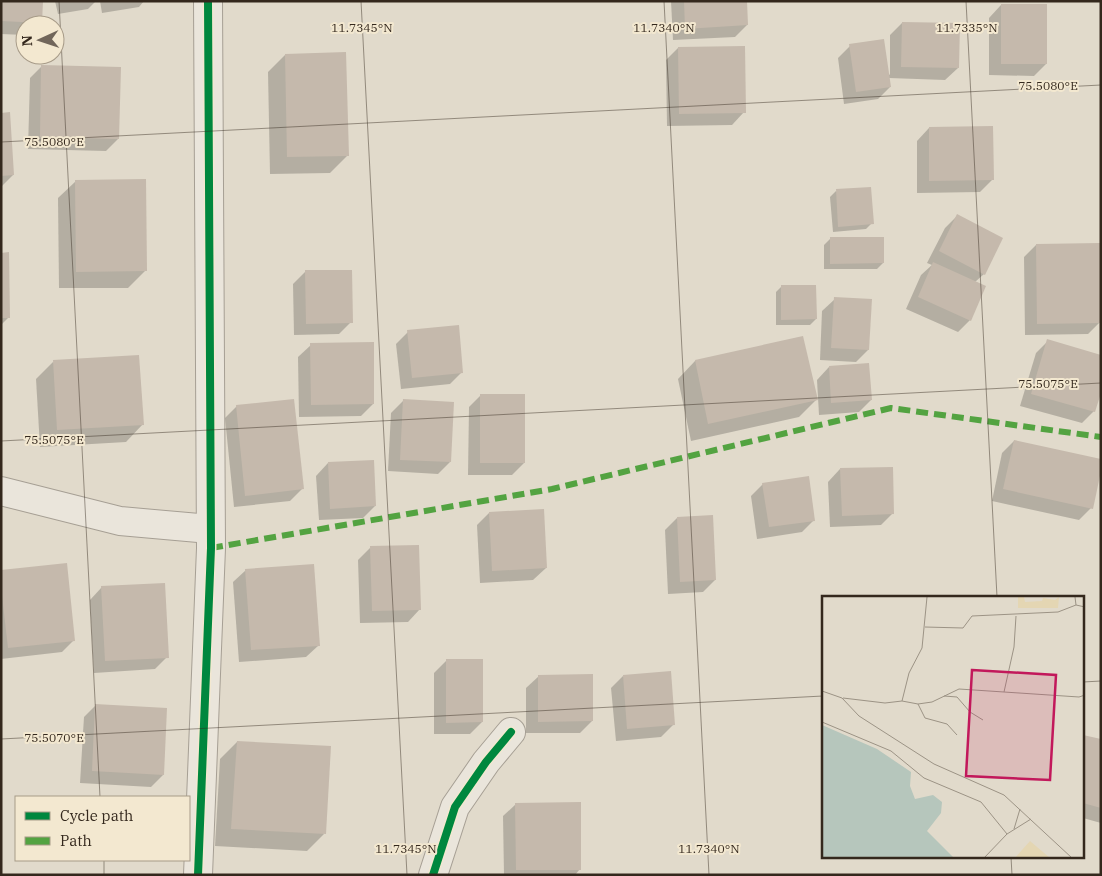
<svg xmlns="http://www.w3.org/2000/svg" width="1102" height="876" viewBox="0 0 1102 876" font-family="'IBM Plex Serif',serif">
<rect width="100%" height="100%" fill="#e1dacb"/>
<g fill="#0003">
<polygon points="1,1 41,23 39,25 25,25 25,35 1,34"/>
<polygon points="55,1 96,1 88,9 58,14"/>
<polygon points="100,1 144,1 139,7 102,13"/>
<polygon points="671,1 746,1 747,25 735,37 673,40"/>
<polygon points="1001,5 1046,64 1034,76 989,75 989,18"/>
<polygon points="902,23 958,68 945,80 889,78 890,87 878,99 844,104 838,58 850,46 890,75 890,35"/>
<polygon points="678,48 744,112 732,125 667,126 666,60"/>
<polygon points="285,55 347,156 330,173 270,174 268,72"/>
<polygon points="42,66 118,139 106,151 28,149 30,78"/>
<polygon points="1,114 13,175 1,187"/>
<polygon points="929,128 992,180 980,192 917,193 917,141"/>
<polygon points="76,181 145,271 128,288 59,288 58,198"/>
<polygon points="836,191 872,223 866,229 833,232 830,197"/>
<polygon points="957,216 984,274 975,282 970,320 958,332 906,309 921,275 932,265 927,263 945,228"/>
<polygon points="830,239 883,263 877,269 824,269 824,245"/>
<polygon points="1036,245 1099,257 1101,256 1100,322 1088,334 1025,335 1024,257"/>
<polygon points="1,254 9,317 1,325"/>
<polygon points="306,271 351,322 339,334 294,335 293,284"/>
<polygon points="782,286 816,319 810,325 776,325 776,292"/>
<polygon points="835,299 868,350 856,362 820,360 822,311"/>
<polygon points="408,332 462,372 450,384 401,389 396,344"/>
<polygon points="802,337 816,400 799,417 691,441 678,379 695,361"/>
<polygon points="1048,341 1094,411 1082,423 1020,406 1036,353"/>
<polygon points="311,345 373,404 361,416 299,417 298,357"/>
<polygon points="53,362 143,424 126,442 40,447 36,379"/>
<polygon points="829,367 871,400 859,412 819,415 817,380"/>
<polygon points="481,395 524,463 512,475 468,475 469,407"/>
<polygon points="403,401 450,462 438,474 388,471 391,413"/>
<polygon points="237,406 302,489 290,501 234,507 225,418"/>
<polygon points="1014,441 1091,508 1079,520 992,501 1002,453"/>
<polygon points="328,463 375,506 363,518 319,520 316,476"/>
<polygon points="840,469 893,513 881,525 830,527 828,482"/>
<polygon points="763,484 814,520 802,532 757,539 751,496"/>
<polygon points="489,513 546,568 533,580 480,583 477,525"/>
<polygon points="677,518 715,580 703,592 668,594 665,530"/>
<polygon points="370,548 420,609 408,622 360,623 358,560"/>
<polygon points="246,570 319,645 306,657 239,662 233,582"/>
<polygon points="1,571 74,640 62,652 1,659"/>
<polygon points="102,587 167,657 155,669 94,673 90,600"/>
<polygon points="446,661 482,722 470,734 434,734 434,673"/>
<polygon points="539,676 592,721 580,733 526,733 526,688"/>
<polygon points="623,676 674,724 661,737 616,741 611,688"/>
<polygon points="96,705 163,775 151,787 80,783 84,717"/>
<polygon points="1083,736 1101,741 1101,823 1083,818"/>
<polygon points="237,742 324,834 307,851 215,846 220,759"/>
<polygon points="516,804 580,869 575,875 504,875 503,816"/>
</g>
<g fill="#c5b9ac">
<polygon points="1,1 43,1 42,23 1,21"/>
<polygon points="684,1 747,1 748,25 685,29"/>
<rect x="1001" y="4" width="46" height="60"/>
<polygon points="902,22 960,23 959,68 901,67"/>
<polygon points="884,39 891,87 856,92 849,44"/>
<polygon points="745,46 746,113 679,114 678,47"/>
<polygon points="346,52 349,156 287,157 285,54"/>
<polygon points="41,65 121,67 119,139 40,137"/>
<polygon points="10,112 14,175 1,176 1,113"/>
<polygon points="993,126 994,180 929,181 929,127"/>
<polygon points="146,179 147,271 76,272 75,180"/>
<polygon points="871,187 874,224 838,227 836,189"/>
<polygon points="957,214 1003,238 985,275 939,251"/>
<polygon points="830,237 884,237 884,263 830,264"/>
<polygon points="1100,243 1101,323 1037,324 1036,244"/>
<polygon points="9,252 10,318 1,318 1,253"/>
<polygon points="933,262 986,286 971,321 918,297"/>
<polygon points="305,270 352,270 353,323 306,324"/>
<polygon points="781,285 816,285 817,319 781,320"/>
<polygon points="834,297 872,299 869,350 831,348"/>
<polygon points="459,325 463,373 412,378 407,330"/>
<polygon points="803,336 818,400 708,424 695,360"/>
<polygon points="1047,339 1101,355 1101,393 1095,412 1031,394"/>
<polygon points="374,342 374,404 311,405 310,343"/>
<polygon points="139,355 144,425 57,430 53,360"/>
<polygon points="869,363 872,400 831,403 829,366"/>
<rect x="480" y="394" width="45" height="69"/>
<polygon points="294,399 304,489 245,496 236,405"/>
<polygon points="403,399 454,402 451,462 400,460"/>
<polygon points="1014,440 1101,459 1101,471 1093,509 1003,489"/>
<polygon points="374,460 376,506 330,509 328,462"/>
<polygon points="893,467 894,514 842,516 840,468"/>
<polygon points="809,476 815,521 769,527 762,483"/>
<polygon points="544,509 547,568 492,571 489,512"/>
<polygon points="713,515 716,580 680,582 677,517"/>
<polygon points="419,545 421,610 372,611 370,546"/>
<polygon points="67,563 75,641 8,648 1,587 1,570"/>
<polygon points="314,564 320,646 251,650 245,569"/>
<polygon points="165,583 169,658 105,661 101,586"/>
<polygon points="446,659 483,659 483,722 446,723"/>
<polygon points="671,671 675,725 627,729 623,675"/>
<polygon points="593,674 593,721 538,722 538,675"/>
<polygon points="95,704 167,708 164,775 92,771"/>
<polygon points="1083,735 1101,739 1101,808 1083,803"/>
<polygon points="237,741 331,746 326,834 231,829"/>
<polygon points="581,802 581,870 516,870 515,803"/>
</g>
<g fill="none" stroke-linecap="round" stroke-linejoin="round">
<g stroke="#a69f94" stroke-width="30">
<g id="street">
<polyline points="1,491 120,521 210,529"/>
<polyline points="198,875 211,548 208,1"/>
<polyline points="433,875 455,807 486,762 511,732"/>
</g>
</g>
<use href="#street" stroke="#eae5db" stroke-width="28"/>
<polyline stroke="#53a341" stroke-width="6" stroke-dasharray="12 6" stroke-linecap="butt" points="211,548 552,489 891,408 1101,437"/>
<g stroke="#f3e8d0" stroke-width="11">
<g id="cycleway">
<polyline points="198,875 211,548 208,1"/>
<polyline points="433,875 455,807 486,762 511,732"/>
</g>
</g>
<use href="#cycleway" stroke="#00873e" stroke-width="8"/>
</g>
<path fill="none" stroke="#34281d" stroke-width="1" stroke-opacity="0.45" d="M59,1L100,797M361,1L407,875M664,1L709,875M966,1L997,597M1,142L1101,85M1,441L1101,383M1083,682L1101,681M1,739L823,696M1011,857L1012,875M104,860V875"/>
<g transform="translate(822 596)">
<rect width="262" height="262" fill="#e1dacb"/>
<path d="M196,1H202L203,6L220,5L221,2L233,4L237,1L236,12H196ZM208,245L228,262H193Z" fill="#e4d6b3"/>
<path d="M0,129L55,153L89,176L88,190L93,203L111,199L120,206L119,217L105,235L132,262H0Z" fill="#b6c6bc"/>
<path fill="none" stroke="#9c9385" stroke-width="1" d="M253,1L254,9L263,11M103,31L141,32L150,20L236,16L254,9M0,95L20,102L37,120L112,168L182,199L250,262M182,96L192,51L194,20M122,100L135,101L148,116L161,124M21,102L63,107L80,105L87,77L100,52L105,1M80,105L96,108L110,106L137,93L257,101L263,99M96,108L103,122L125,128L135,139M0,126L69,155L102,182L159,206L185,238M192,233L198,213M162,262L185,238L209,223"/>
<path fill="#c2185b" fill-opacity="0.15" stroke="#c2185b" stroke-width="2.5" d="M150,74L234,79L228,184L144,180Z"/>
<rect width="262" height="262" fill="none" stroke="#34281d" stroke-width="2.5"/>
</g>
<g font-size="12" text-anchor="middle" fill="#34281d" stroke="#f3e8d0" stroke-width="4" stroke-linejoin="round" paint-order="stroke">
<text x="362" y="32">11.7345°N</text>
<text x="664" y="32">11.7340°N</text>
<text x="967" y="32">11.7335°N</text>
<text x="1048" y="90">75.5080°E</text>
<text x="54" y="146">75.5080°E</text>
<text x="1048" y="388">75.5075°E</text>
<text x="54" y="444">75.5075°E</text>
<text x="54" y="742">75.5070°E</text>
<text x="406" y="853">11.7345°N</text>
<text x="709" y="853">11.7340°N</text>
</g>
<rect width="1102" height="876" fill="none" stroke="#34281d" stroke-width="5"/>
<rect x="15" y="796" width="175" height="65" fill="#f3e8d0" stroke="#a79b88"/>
<rect x="25" y="812" width="25" height="8" fill="#00873e" stroke="#a79b88"/>
<text x="60" y="821" font-size="15" fill="#34281d">Cycle path</text>
<rect x="25" y="837" width="25" height="8" fill="#53a341" stroke="#a79b88"/>
<text x="60" y="846" font-size="15" fill="#34281d">Path</text>
<g transform="translate(40 40) rotate(267)"><circle r="24" fill="#f3e8d0" stroke="#a79b88"/>
<path d="M0-4L9 19L0 12L-9 19Z" fill="#71665a"/>
<text y="-8" font-size="14" font-weight="bold" text-anchor="middle" fill="#34281d">N</text>
</g>
</svg>
